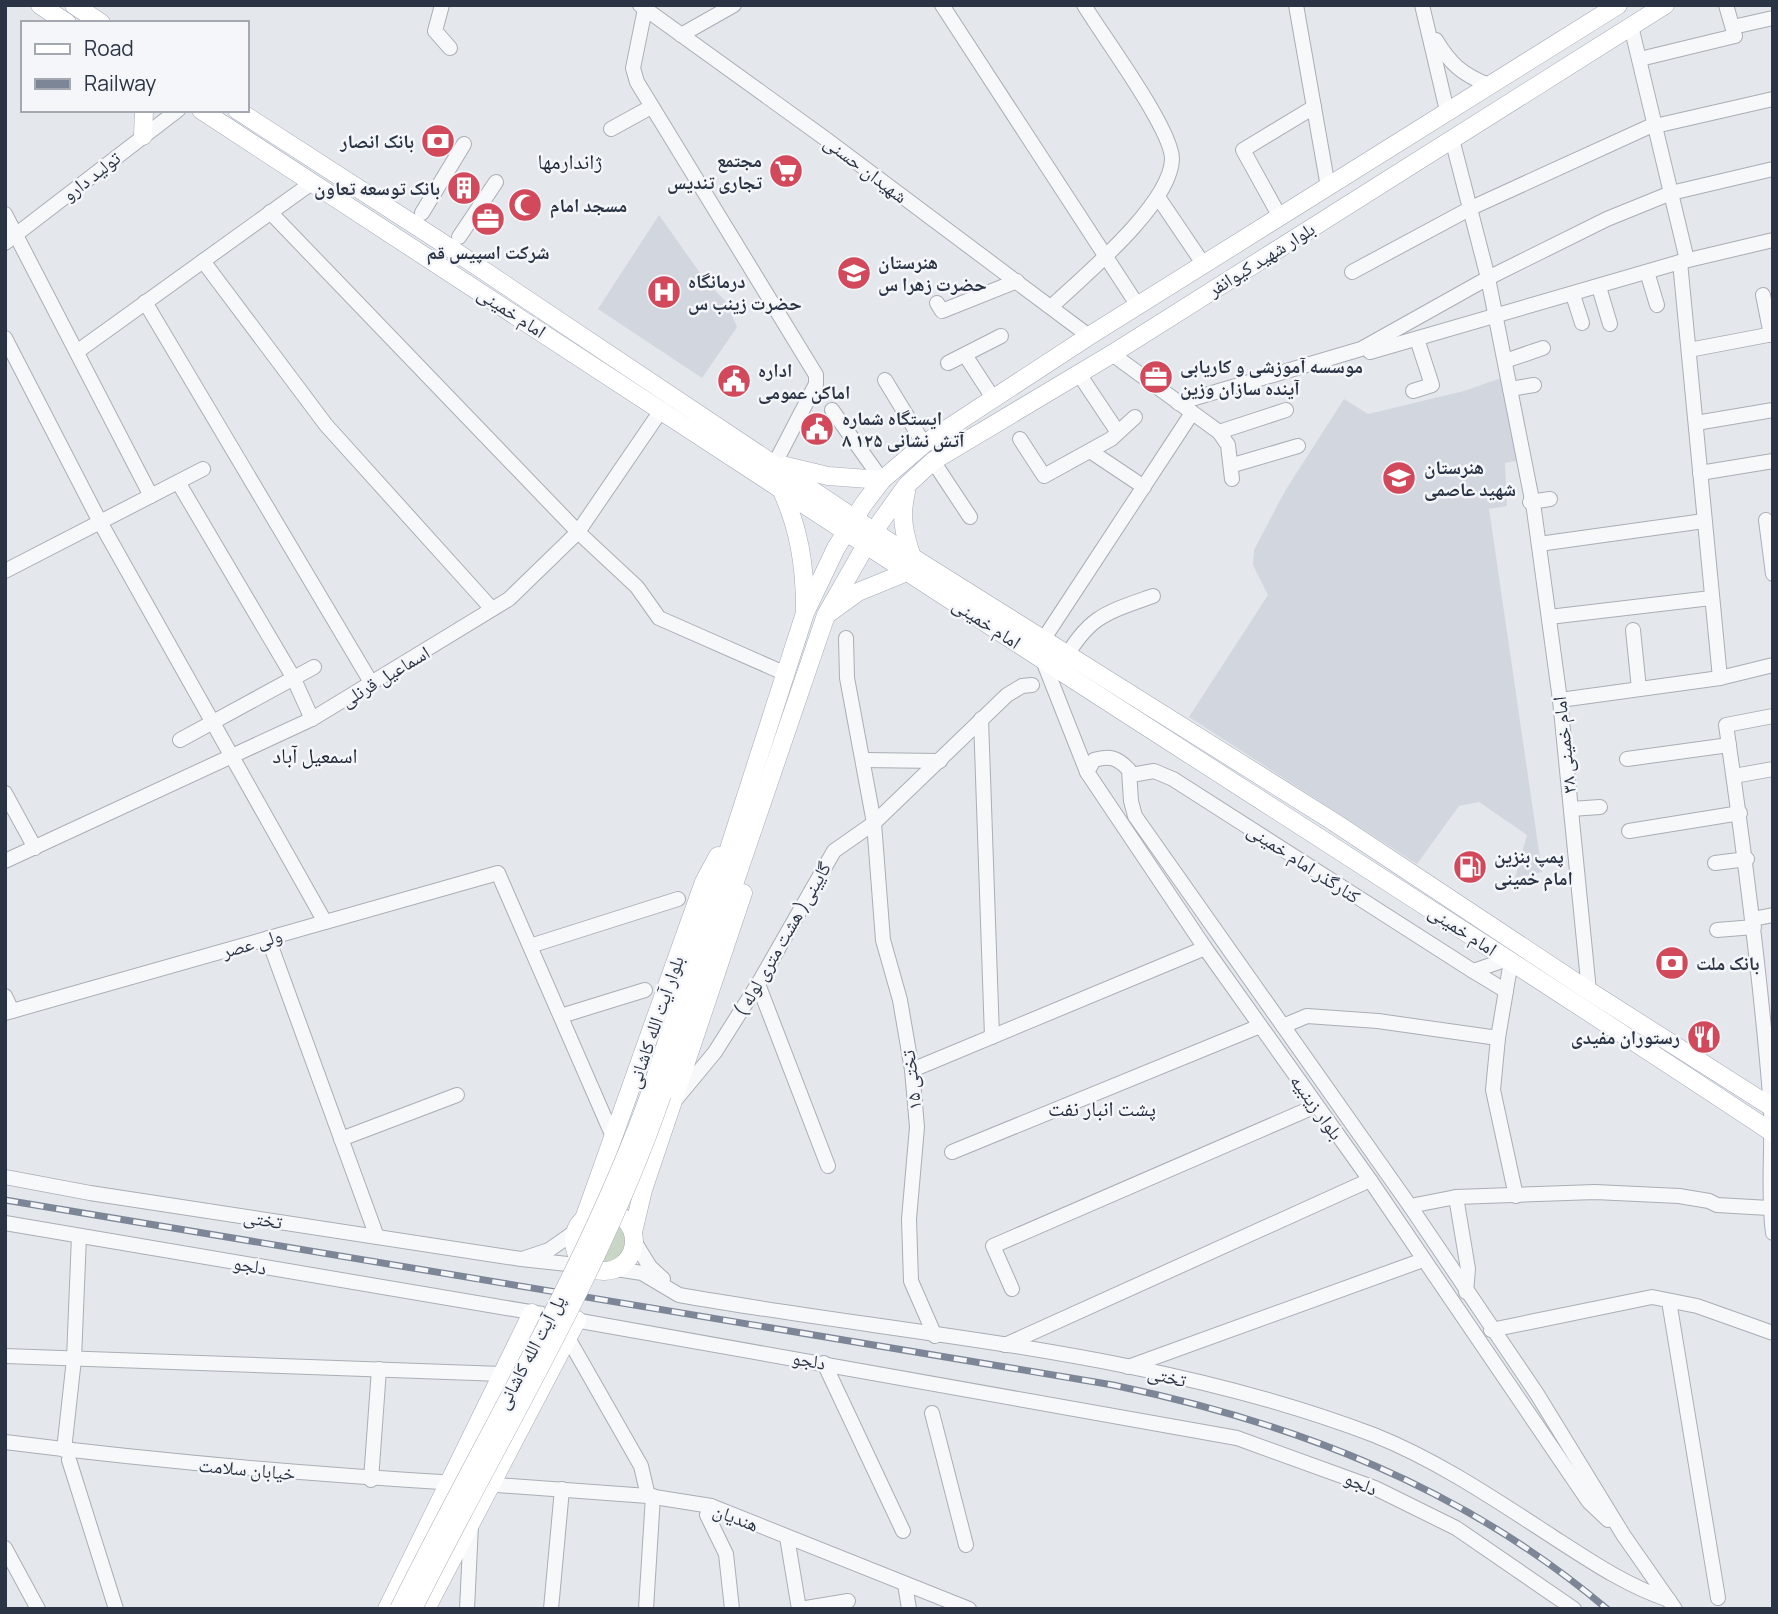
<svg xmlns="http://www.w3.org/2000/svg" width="1778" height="1614" viewBox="0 0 1778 1614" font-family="Manrope,'Noto Naskh Arabic',sans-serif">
<rect width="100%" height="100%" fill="#e4e7ec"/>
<g fill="#d2d6de">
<polygon points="659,215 705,280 726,302 737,327 702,378 598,309"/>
<polygon points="1504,377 1521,460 1505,463 1507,506 1489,509 1542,872 1515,878 1527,835 1479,802 1459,806 1417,864 1189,717 1268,595 1253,565 1254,550 1285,491 1344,399 1368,414 1464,391"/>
</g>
<polygon fill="#c9d6c5" points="589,1222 620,1222 628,1236 621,1257 600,1264 581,1235"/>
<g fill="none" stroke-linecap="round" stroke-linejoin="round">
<g stroke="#a9aeb7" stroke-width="16">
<g id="minor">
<polyline points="442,5 435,31 450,48"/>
<polyline points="640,5 823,137 1089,336"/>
<polyline points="942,5 1138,306"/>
<polyline points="1296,5 1328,187"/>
<polyline points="1422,5 1447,111"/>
<polyline points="645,9 633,68 637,82 816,375 816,384 775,463"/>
<polyline points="1631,26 1687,260"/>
<polyline points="1733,27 1773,18"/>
<polyline points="681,35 734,5"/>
<path d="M1436,40C1450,64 1463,75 1489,85"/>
<polyline points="1640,59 1735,36 1726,5"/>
<polyline points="1655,126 1773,99"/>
<polyline points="611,129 651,107"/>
<polyline points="1452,139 1488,278 1534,510 1560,700 1589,991"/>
<polyline points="1158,197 1204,265"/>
<polyline points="270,212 578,532 637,587 659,618 784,673"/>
<polyline points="422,213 464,144"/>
<polyline points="5,214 151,496"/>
<polyline points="1280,217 1243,150 1314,107"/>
<polyline points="459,237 496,182"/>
<polyline points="5,243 178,110"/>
<polyline points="203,261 326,425 492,609"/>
<polyline points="1680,262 1720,678"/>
<polyline points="1352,272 1471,208 1655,124"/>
<polyline points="1647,272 1657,305"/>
<polyline points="1599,287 1610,324"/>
<polyline points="1573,295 1582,323"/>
<polyline points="1763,295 1771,335"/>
<polyline points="145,302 372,684"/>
<polyline points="937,303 942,311 1017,281"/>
<path d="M1052,306C1084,276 1171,204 1172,159C1172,129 1102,35 1084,5"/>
<polyline points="5,338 100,522 325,922"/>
<polyline points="1689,350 1773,334"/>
<polyline points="78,351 313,182"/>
<polyline points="1370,352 1680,262 1773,240"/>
<polyline points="1112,354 1219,432 1228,445 1232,479"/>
<polyline points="965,355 993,398"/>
<polyline points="1505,361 1543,348"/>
<polyline points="948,363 1001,336"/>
<polyline points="1079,374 1117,431"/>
<polyline points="885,380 924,444"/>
<polyline points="1510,389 1534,385"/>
<polyline points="1413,391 1432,385 1417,339"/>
<polyline points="1178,403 1361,349 1488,278 1607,219 1671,193 1773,169"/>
<polyline points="832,410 882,480"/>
<polyline points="1696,423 1773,410"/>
<polyline points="1219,432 1286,410"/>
<polyline points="1020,439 1044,476 1111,439 1135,417"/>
<polyline points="1090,451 1144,487"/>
<polyline points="933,461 970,517"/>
<polyline points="1233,465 1298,446"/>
<polyline points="1700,473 1773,461"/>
<polyline points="178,482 293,677 312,719"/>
<polyline points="1530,502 1550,499"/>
<polyline points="1766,520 1773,574"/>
<polyline points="1539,544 1704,521"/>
<polyline points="5,571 203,469"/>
<polyline points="1549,617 1711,598"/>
<polyline points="1633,630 1639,689"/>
<polyline points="846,638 847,678 874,823 883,940 900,1000 912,1070 917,1127 909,1219 911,1281 935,1336"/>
<polyline points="1043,640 1192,413"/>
<polyline points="1042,658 1087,772 1205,948 1370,1180 1589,1502 1608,1520"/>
<path d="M1063,662C1089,616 1105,613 1153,596"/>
<polyline points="1560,700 1720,678 1773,665"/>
<path d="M1773,716L1726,725C1744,849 1760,971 1770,1095C1774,1141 1767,1187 1773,1233"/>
<polyline points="981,719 992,1037"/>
<polyline points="180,740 314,667"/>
<polyline points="1627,759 1729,745"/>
<polyline points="863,760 940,761"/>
<path d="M1087,772L1094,760C1110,755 1118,758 1129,770L1131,801L1135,816L1410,1206L1537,1394L1624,1536L1675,1609"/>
<polyline points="1131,775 1154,771 1173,779 1473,971 1508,959"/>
<polyline points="1734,776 1773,769"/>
<polyline points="5,793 35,848"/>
<polyline points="1571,809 1600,807"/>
<polyline points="1629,831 1740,813"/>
<polyline points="5,861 312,719 509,599 578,532 662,409"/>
<polyline points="1715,863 1747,859"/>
<polyline points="1753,919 1773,915"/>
<polyline points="1717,930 1754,927"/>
<polyline points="268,938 377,1237"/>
<polyline points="530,946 678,899"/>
<polyline points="1511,961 1498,1038 1493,1090 1516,1196"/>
<polyline points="1473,971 1506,991"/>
<polyline points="758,984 828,1166"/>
<polyline points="5,996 12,1011"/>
<polyline points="5,1013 498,873 614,1139"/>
<polyline points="561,1016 645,990"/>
<polyline points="1283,1026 1307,1016 1378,1021 1498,1038"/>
<polyline points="912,1070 1205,948"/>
<polyline points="677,1098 715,1052 758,984 834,851 874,823 1007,695 1022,686 1032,685"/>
<polyline points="341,1139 457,1095"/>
<polyline points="952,1152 1260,1026"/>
<polyline points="5,1177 90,1193 521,1259 586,1266"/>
<polyline points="1456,1197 1468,1269 1466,1292"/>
<polyline points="1410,1206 1456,1197 1595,1192 1679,1196 1709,1201 1717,1205 1769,1208"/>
<polyline points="5,1223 542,1314"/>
<polyline points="634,1241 650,1267 663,1279"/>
<polyline points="525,1258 549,1250 576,1231"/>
<path d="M616,1269L642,1273L679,1295C911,1336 1152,1350 1374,1435C1437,1460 1496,1500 1553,1537C1590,1561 1627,1586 1669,1600"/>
<polyline points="1012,1289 993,1246 1316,1106"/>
<polyline points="1669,1301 1718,1598"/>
<polyline points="569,1319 1237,1438 1375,1488 1456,1528 1574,1609"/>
<polyline points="1491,1330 1652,1297 1697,1306 1773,1333"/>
<polyline points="568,1338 641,1466 648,1496"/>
<polyline points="1005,1345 1370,1180"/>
<polyline points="5,1356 502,1374"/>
<polyline points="824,1363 903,1531"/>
<polyline points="1128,1367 1423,1260"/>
<polyline points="932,1413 966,1545"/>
<path d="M5,1442C156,1461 306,1474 457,1483"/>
<polyline points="64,1450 74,1359 79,1236"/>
<polyline points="69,1460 116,1609"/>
<polyline points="371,1480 379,1369"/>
<polyline points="484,1484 648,1496 711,1506 969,1609"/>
<polyline points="711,1506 707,1515 726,1554 732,1609"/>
<polyline points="787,1537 799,1609"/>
<polyline points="5,1548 38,1609"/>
<polyline points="905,1584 909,1609"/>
<polyline points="467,1609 471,1525"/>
<polyline points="551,1609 562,1489"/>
<polyline points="646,1609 653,1496"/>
<polyline points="800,1609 848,1601"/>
</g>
</g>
<g stroke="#a3abb8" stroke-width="19">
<g id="major">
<polyline points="40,5 67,23"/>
<polyline points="74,5 101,23"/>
<path d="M201,110C436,262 669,417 903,569C1193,758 1485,942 1773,1133"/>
<polyline points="237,110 438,240 912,557 1334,822 1589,991 1773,1108"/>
<polyline points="143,136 144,110"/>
<polyline points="786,466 828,476 882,480"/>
<path d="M780,487C799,527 805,565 805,609"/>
<path d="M906,492C900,516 904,534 912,557"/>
<polyline points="829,613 858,592 907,572"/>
<polyline points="651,1091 805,613 836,548 863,505 882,480 924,444 1089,336 1618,5"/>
<polyline points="662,1095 826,615 874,531 907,485 933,461 1112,354 1665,5"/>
<circle cx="604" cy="1241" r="30"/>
<polyline points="584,1219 704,882 718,856"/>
<polyline points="633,1232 643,1190 743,893"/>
<polyline points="387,1609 532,1313"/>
<polyline points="426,1609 577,1320"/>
</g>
</g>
<use href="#minor" stroke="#f7f8fa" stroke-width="14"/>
<use href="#major" stroke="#fff" stroke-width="18"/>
<g stroke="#7d8696" stroke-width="7">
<path id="rail" d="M5,1200L1113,1385C1295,1423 1463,1487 1607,1609"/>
</g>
<use href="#rail" stroke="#f4f6f9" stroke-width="4.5" stroke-dasharray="13" stroke-linecap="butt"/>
<g stroke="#a3abb8" stroke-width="19" stroke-linecap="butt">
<g id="major-bridge">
<path d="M399,1609C484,1437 586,1271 651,1091"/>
<path d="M413,1609C498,1438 600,1275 662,1095"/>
</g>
</g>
<use href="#major-bridge" stroke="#fff" stroke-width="18"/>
</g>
<defs>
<g id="bank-disc" transform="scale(1.75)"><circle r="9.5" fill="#d1495b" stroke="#f4f6f9"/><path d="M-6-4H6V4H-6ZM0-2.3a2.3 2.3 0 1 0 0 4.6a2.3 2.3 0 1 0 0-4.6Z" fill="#fff"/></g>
<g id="supermarket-disc" transform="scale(1.75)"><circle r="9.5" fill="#d1495b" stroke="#f4f6f9"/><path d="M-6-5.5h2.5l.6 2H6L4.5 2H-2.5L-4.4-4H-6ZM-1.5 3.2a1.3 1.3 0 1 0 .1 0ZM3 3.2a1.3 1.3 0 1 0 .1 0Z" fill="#fff"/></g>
<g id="building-disc" transform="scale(1.75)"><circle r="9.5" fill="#d1495b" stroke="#f4f6f9"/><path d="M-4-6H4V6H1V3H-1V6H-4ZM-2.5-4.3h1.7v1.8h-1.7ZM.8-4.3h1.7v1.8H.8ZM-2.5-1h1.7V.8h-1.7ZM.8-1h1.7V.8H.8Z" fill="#fff"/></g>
<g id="mosque-disc" transform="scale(1.75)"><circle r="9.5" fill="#d1495b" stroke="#f4f6f9"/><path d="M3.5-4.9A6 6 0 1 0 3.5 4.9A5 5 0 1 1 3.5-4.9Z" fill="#fff"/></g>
<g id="office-disc" transform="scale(1.75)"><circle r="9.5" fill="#d1495b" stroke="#f4f6f9"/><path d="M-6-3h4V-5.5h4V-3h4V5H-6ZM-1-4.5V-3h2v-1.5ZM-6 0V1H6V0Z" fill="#fff"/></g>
<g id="school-disc" transform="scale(1.75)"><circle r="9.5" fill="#d1495b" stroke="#f4f6f9"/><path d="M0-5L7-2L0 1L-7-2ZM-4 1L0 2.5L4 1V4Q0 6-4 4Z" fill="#fff"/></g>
<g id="hospital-disc" transform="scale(1.75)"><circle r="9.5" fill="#d1495b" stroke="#f4f6f9"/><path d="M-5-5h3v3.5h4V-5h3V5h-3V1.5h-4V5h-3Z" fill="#fff"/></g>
<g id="civic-disc" transform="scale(1.75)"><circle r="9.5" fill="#d1495b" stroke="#f4f6f9"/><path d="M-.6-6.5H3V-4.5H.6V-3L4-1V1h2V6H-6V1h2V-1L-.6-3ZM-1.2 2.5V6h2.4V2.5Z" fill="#fff"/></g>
<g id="fuel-disc" transform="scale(1.75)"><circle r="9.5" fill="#d1495b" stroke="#f4f6f9"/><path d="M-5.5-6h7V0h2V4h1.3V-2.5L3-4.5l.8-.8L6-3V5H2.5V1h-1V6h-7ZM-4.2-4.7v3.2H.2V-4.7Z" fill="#fff"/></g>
<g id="restaurant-disc" transform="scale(1.75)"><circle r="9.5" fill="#d1495b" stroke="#f4f6f9"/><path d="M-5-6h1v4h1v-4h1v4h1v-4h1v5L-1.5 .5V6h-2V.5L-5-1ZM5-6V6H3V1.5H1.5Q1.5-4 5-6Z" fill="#fff"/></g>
</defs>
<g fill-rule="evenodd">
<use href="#bank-disc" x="438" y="141"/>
<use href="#supermarket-disc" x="786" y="171"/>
<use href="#building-disc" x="464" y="188"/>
<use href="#mosque-disc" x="525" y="205"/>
<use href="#office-disc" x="488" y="219"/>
<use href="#school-disc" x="854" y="273"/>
<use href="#hospital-disc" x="664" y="292"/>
<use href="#office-disc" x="1156" y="377"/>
<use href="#civic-disc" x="734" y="381"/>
<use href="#civic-disc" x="817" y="429"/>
<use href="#school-disc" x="1399" y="478"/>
<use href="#fuel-disc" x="1470" y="867"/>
<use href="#bank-disc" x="1672" y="963"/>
<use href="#restaurant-disc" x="1704" y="1037"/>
</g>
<g text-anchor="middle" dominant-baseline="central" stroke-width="5" stroke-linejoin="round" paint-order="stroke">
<g font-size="19" font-weight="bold" fill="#2b3445" stroke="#f4f6f9" text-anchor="start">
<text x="414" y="141" text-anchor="end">بانک انصار</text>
<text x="762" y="160" text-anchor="end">مجتمع<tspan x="762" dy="22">تجاری تندیس</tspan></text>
<text x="440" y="188" text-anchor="end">بانک توسعه تعاون</text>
<text x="550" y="205">مسجد امام</text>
<text x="488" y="252" text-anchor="middle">شرکت اسپیس قم</text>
<text x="878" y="262">هنرستان<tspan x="878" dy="22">حضرت زهرا س</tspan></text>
<text x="688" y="281">درمانگاه<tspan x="688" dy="22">حضرت زینب س</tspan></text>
<text x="1180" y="366">موسسه آموزشی و کاریابی<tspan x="1180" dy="22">آینده سازان وزین</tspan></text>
<text x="758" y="370">اداره<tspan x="758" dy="22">اماکن عمومی</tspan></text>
<text x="842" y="418">ایستگاه شماره<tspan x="842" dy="22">۸ آتش نشانی ۱۲۵</tspan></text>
<text x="1424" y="467">هنرستان<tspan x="1424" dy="22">شهید عاصمی</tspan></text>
<text x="1494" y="856">پمپ بنزین<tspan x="1494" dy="22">امام خمینی</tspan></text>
<text x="1696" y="963">بانک ملت</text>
<text x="1680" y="1037" text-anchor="end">رستوران مفیدی</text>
</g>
<g font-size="19" fill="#2b3445" stroke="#f4f6f9">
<text transform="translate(866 169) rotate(37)">شهیدان حسنی</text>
<text transform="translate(91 176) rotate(-38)">تولید دارو</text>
<text transform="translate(1261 259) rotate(-32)">بلوار شهید کیوانفر</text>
<text transform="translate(512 312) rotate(33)">امام خمینی</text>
<text transform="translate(987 623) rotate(33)">امام خمینی</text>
<text transform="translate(385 676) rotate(-31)">اسماعیل قرنلی</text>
<text transform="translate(1564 745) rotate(-96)">امام خمینی ۳۸</text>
<text transform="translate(1304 863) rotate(33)">کنارگذر امام خمینی</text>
<text transform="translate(1463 930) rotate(33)">امام خمینی</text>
<text transform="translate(782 939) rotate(-60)">گایینی( هشت متری لوله )</text>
<text transform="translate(252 943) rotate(-16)">ولی عصر</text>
<text transform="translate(655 1022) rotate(-71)">بلوار آیت الله کاشانی</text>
<text transform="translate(911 1080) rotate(-97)">تختی ۱۵</text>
<text transform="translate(1317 1107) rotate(54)">بلوار زینبیه</text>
<text transform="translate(263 1219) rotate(9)">تختی</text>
<text transform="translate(250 1265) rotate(10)">دلجو</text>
<text transform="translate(530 1352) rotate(-62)">پل آیت الله کاشانی</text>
<text transform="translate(809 1360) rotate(10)">دلجو</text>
<text transform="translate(1167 1376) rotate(13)">تختی</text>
<text transform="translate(247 1469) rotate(5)">خیابان سلامت</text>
<text transform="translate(1361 1483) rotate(23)">دلجو</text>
<text transform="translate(736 1517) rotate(21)">هندیان</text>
</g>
<g font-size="21" fill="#1d2536" stroke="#f4f6f9">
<text x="570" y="161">ژاندارمها</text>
<text x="315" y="755">اسمعیل آباد</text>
<text x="1102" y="1108">پشت انبار نفت</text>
</g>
</g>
<rect width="1778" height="1614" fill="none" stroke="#2b3445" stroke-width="14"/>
<rect x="21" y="21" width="228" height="91" fill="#f4f6f9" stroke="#a4a8b1" stroke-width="2"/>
<rect x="35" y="44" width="35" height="10" fill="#ffffff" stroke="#a4a8b1" stroke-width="2"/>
<text x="84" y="56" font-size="21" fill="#2b3445">Road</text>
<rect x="35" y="79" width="35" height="10" fill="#7d8696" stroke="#a4a8b1" stroke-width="2"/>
<text x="84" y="91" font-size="21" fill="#2b3445">Railway</text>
</svg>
